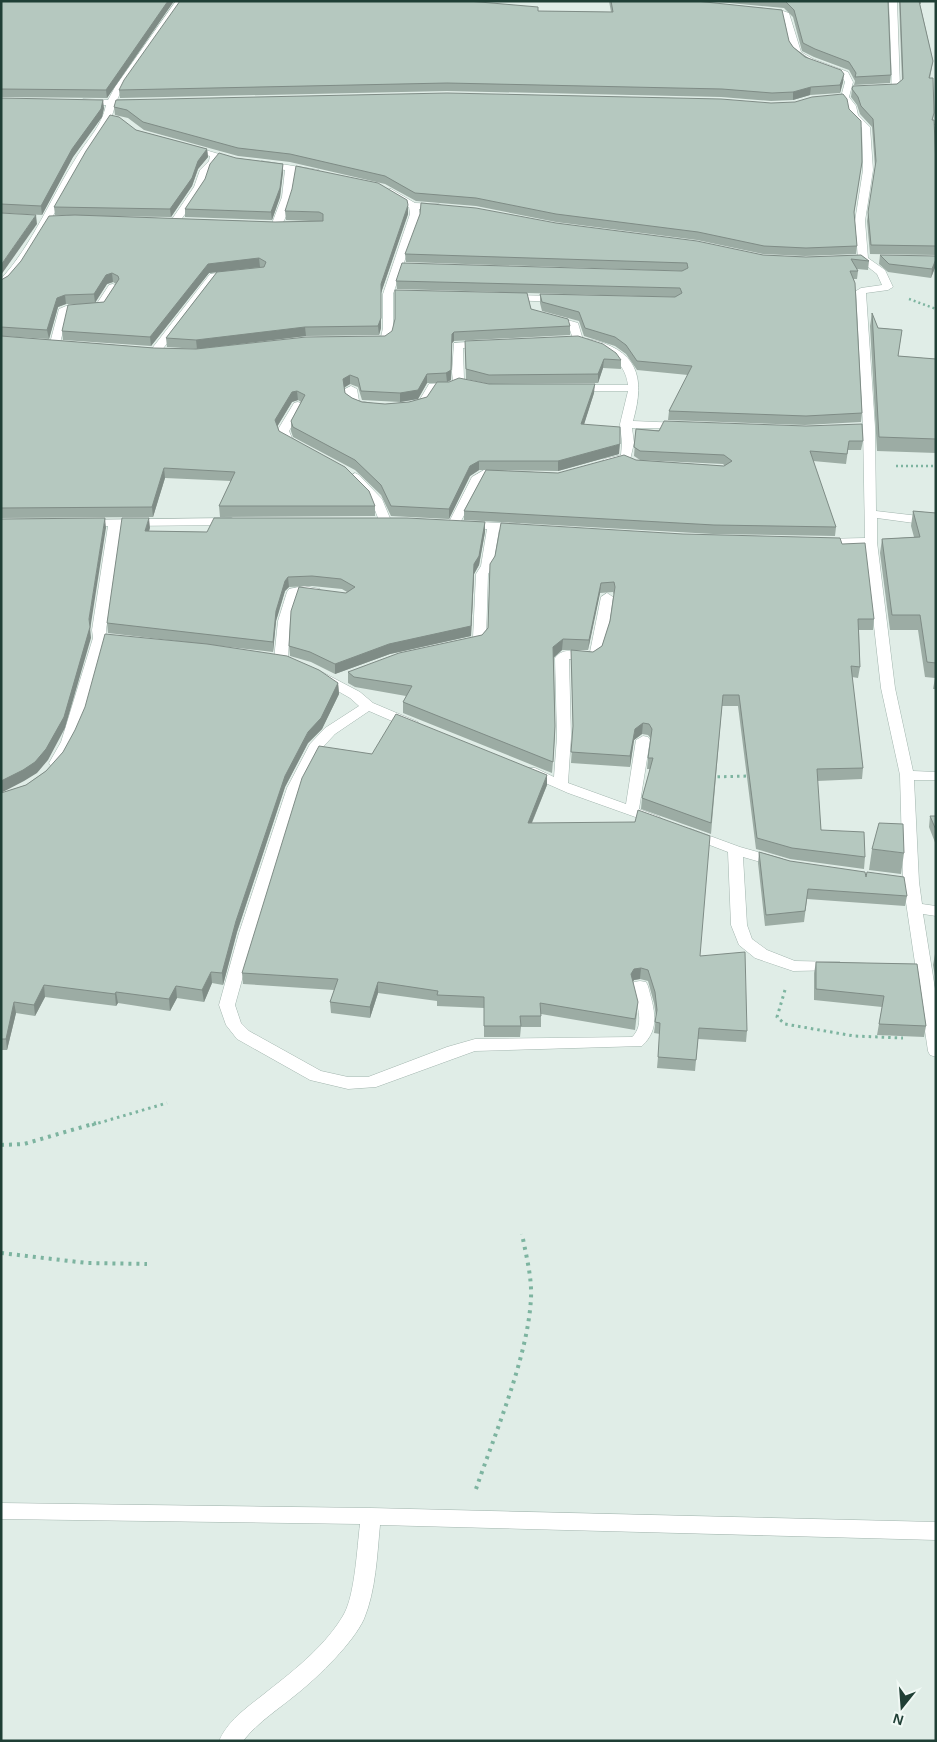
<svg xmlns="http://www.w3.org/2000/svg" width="937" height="1742" viewBox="0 0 937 1742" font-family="Helvetica,sans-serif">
<rect width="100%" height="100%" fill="#e0ede7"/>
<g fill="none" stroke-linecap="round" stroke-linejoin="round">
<g stroke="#a2b5ae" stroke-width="1">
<g id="minor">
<path d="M176,1H184L123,87L117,100H135L139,103L135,106L115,105C111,126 96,140 85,157C71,180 22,282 1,288V279C33,244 51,197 76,158C87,140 102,126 106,105H83L79,102L83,99L108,100L115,87Z"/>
<path d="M889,1H897L900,87C895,91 880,92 875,88L876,86L892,85Z"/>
<path d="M760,8L780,10L789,13L801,52L813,59L848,72L853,82L849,97L856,106L858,115L870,127L873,170L865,221L868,258L885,270L893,287L888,290L866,293L875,427L876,511L936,518V526L877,518V542L895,688L913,771L936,772V780H914L919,882L922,904L936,906V916L923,914L936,995V1057L930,1055L928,1051L903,882L900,775L881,688L865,546L822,547L816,543L822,539L865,538L863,427L856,291L861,288L882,285L877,274L858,259L855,221L863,170L862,128L850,116L848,106L841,97L845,82L842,76C827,70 796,65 790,48C787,37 787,27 783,16L760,12Z"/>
<polygon points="189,145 242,161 237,164 218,159 209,171 204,187 178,224 175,225 170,222 194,187 200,170 209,161 210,156 186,150 186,146"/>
<path d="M262,161L319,170L321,172L316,175L295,172C295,184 289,224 276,229L271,226L282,197L285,170L259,166L257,164Z"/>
<path d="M391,189L415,203L439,204L444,207L439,210L419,209L420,214L418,222L393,294V328L390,340C385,345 374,344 367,342L366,340L367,338L381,337L383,328V294L410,214L409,207L388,194V190Z"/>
<polygon points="233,271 237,272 237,276 217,279 158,355 150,355 149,353 150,351 210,274"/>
<polygon points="113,284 118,287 103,310 68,312 60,343 55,346 51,345 50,343 59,309 66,306 96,305 109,285"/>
<polygon points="509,295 561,296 566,299 561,302 505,300 504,298 505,296"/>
<polygon points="550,315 578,323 583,340 582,342 574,342 569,327 546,320 545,318 546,316"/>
<path d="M588,339C637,349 646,376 633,421L680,423L686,426L684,428H632L634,443L630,460L604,463L602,461L604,459L621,455L622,443L620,424L628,391H576L570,388L576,385H628C625,361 606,350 584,344L583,342Z"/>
<polygon points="485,341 490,344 489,346 463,348 464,380 480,385 481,387 480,389 476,390 459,386 449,390 436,390 427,405 409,409 405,408 403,406 405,404 419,401 429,384 453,382 452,372 454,343"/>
<polygon points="351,386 357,389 359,401 370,403 372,405 370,407 351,406 345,397 345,389"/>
<polygon points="298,402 304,405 289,431 292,438 304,446 298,449 283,442 277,431 294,403"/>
<polygon points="484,470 503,471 509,475 503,479 483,479 461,521 520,524 526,528 520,532 499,530 493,566 488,574 486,639 481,645 465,648 458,644 460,641 473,638 476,574 481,566 487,529 465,528 459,525 454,528 448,524 472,477"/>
<polygon points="355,473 359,475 382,499 392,523 390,526 386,527 380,523 371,500 349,477"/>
<polygon points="232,518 238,522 236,525 121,526 106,630 107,638 75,742 61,766 51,766 49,763 61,742 93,638 92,630 108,526 85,527 79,523 81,520"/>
<polygon points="304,586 320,589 322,592 316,596 298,595 290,621 288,659 281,663 276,662 274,659 278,621 287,592 289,589"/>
<path d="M607,593L613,597C611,610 607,654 596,660C588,663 576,659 569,659L571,737L568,783L626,804L636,740L643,736L648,737L650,740L639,809L660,817L662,820L660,823L655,824L568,793L525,774L523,771L525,768H535L554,777L557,737L555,658C565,645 577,655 590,652L601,597Z"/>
<path d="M320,671L360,692L373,703L418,722L420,725L413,729L408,728L369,711L335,734L321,749L301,788L255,933L235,1005L241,1023L249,1031L321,1071L348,1077H368L447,1047L475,1039L632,1037C646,1024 636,1002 632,986L634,982L640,981L646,982L648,986C654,1009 661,1028 642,1046L475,1051L376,1087L348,1089L310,1080L237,1039L226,1025L219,1005L239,933L287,788L310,744L325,728L359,706L350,698L315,678L313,675L315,672Z"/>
<polygon points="691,829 740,847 783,859 785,862 783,865 778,867 743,857 747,925 752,939 767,950 795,961 840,962 842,966 840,970 793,971 755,958 739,945 731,925 728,852 686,836 684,833 686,830"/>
<path d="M1,1503L371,1508L936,1522V1540L380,1525C377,1556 376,1590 364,1619C353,1643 319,1676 298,1693C280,1708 258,1722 243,1741H219C229,1718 251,1705 269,1690C296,1669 327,1644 344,1614C355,1594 357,1548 360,1524L1,1519Z"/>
</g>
</g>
<polyline stroke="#7db4a0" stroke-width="2" stroke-dasharray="1 2.5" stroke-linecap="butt" points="934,124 936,135"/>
<g stroke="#7db4a0" stroke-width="2.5" stroke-dasharray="2 3" stroke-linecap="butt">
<polyline points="909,299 936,309"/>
<polyline points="896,466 936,466"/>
</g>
<g stroke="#7db4a0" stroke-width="3" stroke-dasharray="2.5 4" stroke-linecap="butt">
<polyline points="711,777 750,776"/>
<polyline points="785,990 777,1017 785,1024 854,1036 903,1038"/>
<polyline points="92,1125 167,1103"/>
</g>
<g stroke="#7db4a0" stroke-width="4" stroke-dasharray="3 5" stroke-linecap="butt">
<polyline points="1,1145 24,1144 96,1123"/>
<polyline points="1,1253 87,1263 147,1264"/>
<path d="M476,1489C495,1433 528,1357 531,1298C532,1277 526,1255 522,1234"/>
</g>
<use href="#minor" fill="#fff" fill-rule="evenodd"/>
</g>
<g fill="#9caca4" fill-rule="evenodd">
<polygon points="1,1 174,1 107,98 1,97"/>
<polygon points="609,1 696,1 789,41 793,47 843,82 840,93 810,95 793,100 771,101 721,97 447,91 120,98 119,90 538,11 611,12"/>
<polygon points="708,1 888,1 891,75 890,83 854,85 855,81 849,70 814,57 802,51 793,17 784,8"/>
<polygon points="899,1 921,1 921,4 920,4 933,61 930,78 934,113 933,120 936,165 936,255 870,254 867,221 875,168 872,127 860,114 857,105 851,97 852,89 897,84 902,80"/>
<polygon points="1,98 104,108 102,117 73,157 42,215 1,213"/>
<polygon points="114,107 862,162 854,214 857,246 856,254 805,256 763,254 697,240 556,222 476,206 416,201 385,184 290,162 238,156 144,130 128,118 115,115"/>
<path d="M136,130L207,149L208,157L198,169L192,186L171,217L97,216L275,222L310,221L286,220L285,211L408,214L381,293V328L379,335L306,336L197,349L167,347L166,338L217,272L209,273L151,346L63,340L62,331L81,304H66L58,307L49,339L1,336V280L8,276L68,215H55L54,207ZM113,282L116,284L104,302H95L107,284Z"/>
<polygon points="236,158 283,164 283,172 280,197 272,220 185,217 185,209"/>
<path d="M556,223L763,255L806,257L861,255L869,261L868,270L857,269L858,271L857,279H854L862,413L861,422L805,425L668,420L669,411L688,375L637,370L626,354L615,346L584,336L579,321L542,311L540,303V294L676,297L527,293L531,309L570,326V335L454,341L452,343L451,380L447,382L489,384L594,393L584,424L619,454L558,471L489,470L558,473L636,460L724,466H725L723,464L640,460L634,456L636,429L863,441L861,450H848L846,464L813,461L836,527L835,536L713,534L464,520V511L486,470H479L470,476L449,519L391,516L381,495L355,470L293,437L291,431V421L301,402L298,400L292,402L277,427L279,431L375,506V516L220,517L219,506L231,481L165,478L153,517L1,518V336L154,348L196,349L385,336L500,292L397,289L396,281L683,271L406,262L405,254ZM427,383H437L427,397L409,402L385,404L362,402L352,398L345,393L344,388L350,384L358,387L362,400L400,402L418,399Z"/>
<polygon points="880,255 936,265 931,278 888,272 879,264"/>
<polygon points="872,313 878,328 902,330 898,356 936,359 936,453 877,451 870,326"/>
<polygon points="465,341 621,360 621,369 603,368 598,383 489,384 466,379"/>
<polygon points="913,511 936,513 936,689 933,689 935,678 925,677 918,630 890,630 880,553 882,539 914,537 911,526"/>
<polygon points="485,522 485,532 479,565 474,574 471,636 390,654 335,674 311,662 290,656 289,646 347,592 342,589 312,586 289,587 285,591 276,621 273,652 211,645 338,683 339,694 322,729 308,743 285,787 237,932 223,985 212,983 204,1002 177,998 170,1011 118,1003 116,1006 45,997 35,1016 16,1013 7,1050 1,1050 1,793 26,785 46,771 185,642 108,633 107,623 150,528 149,531 207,532"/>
<path d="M842,544L874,619L873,630H859L860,667L858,678L852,677L863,768L862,779L817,781L821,830L865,857L864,869L790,859L756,849L738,706H722L711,834L641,809L642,798L650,769H647L648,758L651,739L648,735L642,734L634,740L630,767L571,763L573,733L571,650H562L554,658L555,737L552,773L403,713V702L406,696L355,687L348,683V672L482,635L488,628L490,564ZM613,592L614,595L610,621L602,646L593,652L571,650H588L600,593Z"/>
<polygon points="547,785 532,823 700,956 747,1031 746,1042 698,1039 695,1071 657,1068 660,1034 654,1033 656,1017 654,1003 648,981 640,979 634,980 633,982 637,1013 635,1030 541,1014 541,1027 521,1027 520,1037 484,1037 484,1008 437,1006 437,1001 378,993 370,1018 331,1013 330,1002 334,990 243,984 242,973"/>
<polygon points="930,816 936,816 936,845 929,827"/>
<polygon points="872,849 904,853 901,874 869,870"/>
<polygon points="759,852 790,861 866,877 907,896 905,906 807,899 804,922 765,926 758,863"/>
<polygon points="935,954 936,954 936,982 933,965"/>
<polygon points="816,962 917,964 926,1026 924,1037 877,1035 882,1007 814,1000 814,973"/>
</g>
<g fill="#7f8c86">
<polygon points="168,1 174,1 107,98 106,90"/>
<polygon points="844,74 843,82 840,93 840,85"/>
<polygon points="811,87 810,95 793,100 793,92"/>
<polygon points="103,100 104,108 102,117 73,157 42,215 41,206 72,149"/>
<polygon points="207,149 208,157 198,169 192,186 171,217 170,209 198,161"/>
<polygon points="283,164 283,172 280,197 272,220 271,212"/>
<polygon points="408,205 408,214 381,293 381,328 379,335 378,326 381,284"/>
<polygon points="36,215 37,224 1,275 1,265"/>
<polygon points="259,258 260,267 209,273 151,346 150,337 208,264"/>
<polygon points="936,259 936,265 931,278 932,269"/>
<polygon points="112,273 113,282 107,284 95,303 94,294 106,275"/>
<polygon points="65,295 66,304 58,307 49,339 47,330 57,298"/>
<polygon points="305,327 306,336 197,349 196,340"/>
<polygon points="454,332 454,341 452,343 451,380 447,382 446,373 452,334"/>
<polygon points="604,359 603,368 598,383 598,374"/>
<polygon points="427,374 427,383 418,399 400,402 400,393"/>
<polygon points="350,375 350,384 343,388 343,379"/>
<polygon points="595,384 594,393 581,434 581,424"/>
<polygon points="297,391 298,400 292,402 275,430 275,420 292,392"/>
<polygon points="620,444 619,454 558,471 558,461"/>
<polygon points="479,461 479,470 470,476 449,519 449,509 470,466"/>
<polygon points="164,468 165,478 153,517 152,507"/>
<polygon points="105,518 106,528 90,630 89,619"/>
<polygon points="149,518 150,528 146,540 145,531"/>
<polygon points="485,522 485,532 479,565 474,574 471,636 390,654 335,674 335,664 389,644 474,564"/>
<polygon points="288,577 289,587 285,591 276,621 273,652 273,642 276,611 285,581"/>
<polygon points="601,583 600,593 588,650 589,640"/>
<polygon points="90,627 91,638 65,728 48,760 37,773 24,781 1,793 1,781"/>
<polygon points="563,639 562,650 553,658 553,647"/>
<polygon points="338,683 339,694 322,729 308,743 285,787 237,932 223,985 222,973 236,921 285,776 308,732"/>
<polygon points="643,723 642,734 634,740 630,767 630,756 635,729"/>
<polygon points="547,775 547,785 527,834 528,823"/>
<polygon points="641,968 640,979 634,980 630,985 631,974 634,969"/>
<polygon points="211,972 212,983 204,1002 202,990"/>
<polygon points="378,982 378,993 370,1018 370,1007"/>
<polygon points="44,985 45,997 35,1016 34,1005"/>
<polygon points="176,986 177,998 170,1011 169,999"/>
<polygon points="116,992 118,1003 116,1006 115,994"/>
<polygon points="14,1002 16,1013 7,1050 6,1039"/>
</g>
<g fill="#b5c8bf" stroke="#7f8c86">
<polygon points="1,1 168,1 106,90 1,89"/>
<polygon points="180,1 468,1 538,7 538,11 613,12 611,1 696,1 782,10 789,41 793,47 805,57 841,70 844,74 840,85 811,87 793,92 772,93 722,89 447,83 119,90 124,80"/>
<polygon points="785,1 888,1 891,75 855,77 856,73 849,62 815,49 803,43 794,10"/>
<polygon points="900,1 919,1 933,61 929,78 933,78 934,113 932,120 934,120 936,165 936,246 871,245 868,212 876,161 873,119 861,106 858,97 852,89 853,86 897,84 903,79"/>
<polygon points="447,93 721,99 771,103 795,102 812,97 843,94 847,99 849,109 861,121 862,162 854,212 857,246 806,248 764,246 698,232 556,214 476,198 415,193 385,176 290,154 238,148 143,122 127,110 114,107 116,100"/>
<polygon points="1,98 103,100 101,109 72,149 41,206 1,204"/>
<polygon points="110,115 119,117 136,130 207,149 198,161 192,178 170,209 54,207 86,151"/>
<polygon points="219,153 236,158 283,164 280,188 271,212 185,209 205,179 210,164"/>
<polygon points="296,166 378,183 407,200 408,205 381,284 381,318 378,326 305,327 196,340 166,338 217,272 264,267 266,262 259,258 208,264 150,337 62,331 68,305 104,302 119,279 118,276 112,273 106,275 94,294 65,295 57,298 47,330 1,327 1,280 8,276 21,261 49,216 75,215 275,222 323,221 323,214 319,212 285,211 292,189"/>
<polygon points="421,203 476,208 556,223 697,241 763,255 806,257 861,255 869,261 851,259 858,271 850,271 855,283 862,413 806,416 669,411 692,366 637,361 626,345 615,337 585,328 579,312 542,302 540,294 675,297 682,293 680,288 396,281 402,263 682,271 688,268 687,263 405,254 420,214"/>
<polygon points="1,213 36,215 1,265"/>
<polygon points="880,255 936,256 936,259 932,269 889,264"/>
<polygon points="395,290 527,293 531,309 568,319 570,326 454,332 452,334 451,370 446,373 427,374 418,390 400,393 361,391 358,378 350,375 343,379 345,393 352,398 362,402 385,404 409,402 427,397 437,382 449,382 459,378 489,384 595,384 581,424 620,427 620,444 558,461 479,461 470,466 449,509 391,506 381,485 355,460 293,427 291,421 305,395 297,391 292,392 275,420 279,431 345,467 369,491 375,506 219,506 235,472 164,468 152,507 1,508 1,336 154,348 196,349 306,337 385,336 392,331 395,319"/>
<polygon points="872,313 878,328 902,330 898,356 936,359 936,439 879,437"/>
<polygon points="578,336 603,344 616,353 621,360 604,359 598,374 489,375 466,369 465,341"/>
<polygon points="664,421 806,426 862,424 863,441 849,441 847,454 810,451 836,527 714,525 464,511 486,470 558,473 624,455 636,460 724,466 732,461 724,455 640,451 634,447 636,429 659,431"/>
<polygon points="913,511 936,513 936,663 927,662 920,615 892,615 882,539 920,537"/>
<polygon points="105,518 89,619 90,627 64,717 46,749 35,762 23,770 1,781 1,519"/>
<polygon points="122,518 149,518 145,531 207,532 214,518 407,518 485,522 479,556 474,564 471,626 389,644 335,664 310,652 289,646 291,611 299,587 346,593 355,587 341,579 312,576 288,577 285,581 276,611 273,642 107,623"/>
<polygon points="501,523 683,534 840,538 842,544 865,543 874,619 858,619 860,667 851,666 863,768 817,769 821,830 864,832 865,857 792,848 757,838 739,695 723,695 711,823 642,798 653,758 648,758 652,729 649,724 643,723 635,729 630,756 571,752 573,726 571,650 593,652 602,646 610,621 615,587 614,582 601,583 589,640 563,639 553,647 555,726 553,762 403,702 412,686 354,677 348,672 399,653 482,635 488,628 490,564 495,556"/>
<polygon points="105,634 207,644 287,656 319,670 338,683 321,718 308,732 285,776 236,921 222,973 211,972 202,990 176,986 169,999 116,992 115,994 44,985 34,1005 14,1002 6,1039 1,1039 1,793 26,785 46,771 63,752 75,730 85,707"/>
<polygon points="396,714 547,775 528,823 635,822 638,810 710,836 700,956 745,952 747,1031 699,1028 696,1060 658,1057 660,1023 655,1022 657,1010 655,992 648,970 641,968 634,969 631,974 638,1002 635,1019 540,1003 541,1016 520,1016 521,1026 484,1026 484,997 437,995 438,991 378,982 370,1007 330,1002 338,979 242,973 302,778 319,746 372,754"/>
<polygon points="930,816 936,816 936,830"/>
<polygon points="879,823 903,824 904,853 872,849"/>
<polygon points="759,852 790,861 865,872 866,877 867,872 904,877 907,896 808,889 805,911 766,915"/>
<polygon points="816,962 917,964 926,1026 879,1024 884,996 816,989"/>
</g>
<rect width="937" height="1742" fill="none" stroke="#1f3f35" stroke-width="5"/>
<g transform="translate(902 1707) rotate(197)" stroke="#f1f9f5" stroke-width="4" paint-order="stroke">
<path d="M0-4L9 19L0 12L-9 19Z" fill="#1f3f35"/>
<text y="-8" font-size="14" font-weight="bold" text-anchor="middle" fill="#1f3f35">N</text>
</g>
</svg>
